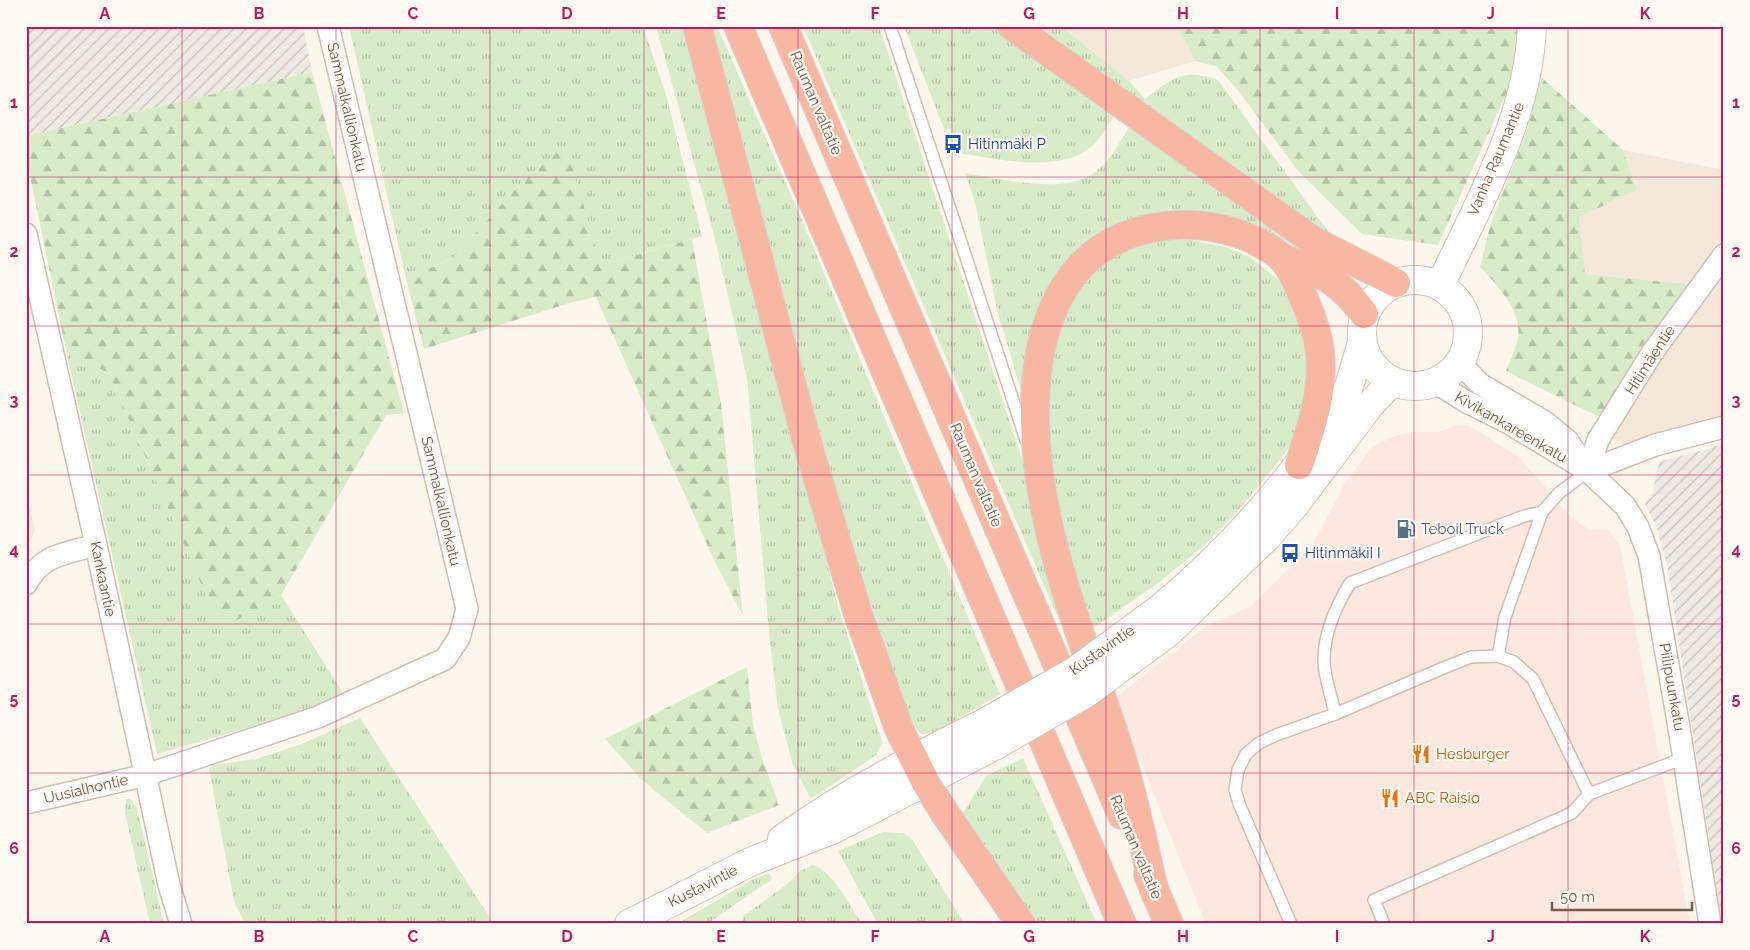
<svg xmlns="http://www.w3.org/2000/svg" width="1750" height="950" viewBox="0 0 1750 950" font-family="Raleway,sans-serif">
<defs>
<pattern id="industrial-furrows" width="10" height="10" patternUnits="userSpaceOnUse" patternTransform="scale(1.25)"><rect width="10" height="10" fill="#efe9e4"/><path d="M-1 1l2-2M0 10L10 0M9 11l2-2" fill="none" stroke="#c7c0bb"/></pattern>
<pattern id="grass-tufts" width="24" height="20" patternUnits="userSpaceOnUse" patternTransform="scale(1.25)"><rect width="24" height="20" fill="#d8ecc9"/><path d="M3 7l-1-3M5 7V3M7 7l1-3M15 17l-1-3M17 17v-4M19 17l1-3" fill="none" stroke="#b4c2a5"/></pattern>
<pattern id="forest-firs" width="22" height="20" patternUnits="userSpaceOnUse" patternTransform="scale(1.25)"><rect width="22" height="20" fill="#d8ecc9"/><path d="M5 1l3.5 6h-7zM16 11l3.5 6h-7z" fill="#b4c2a5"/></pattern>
</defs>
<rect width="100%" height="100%" fill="#fdf6ec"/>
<g fill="#f5e8da">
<polygon points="1061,26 1177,26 1195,61 1129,81"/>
<polygon points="1623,150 1724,170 1724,427 1639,453 1603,433 1700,286 1585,274 1579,217 1637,190"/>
<polygon points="26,492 35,530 26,550"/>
</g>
<polygon fill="#fde8e0" points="1468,425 1519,457 1571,517 1589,530 1609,530 1620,545 1690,924 1206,924 1115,698 1205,627 1251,606 1312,546 1344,485 1372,447 1395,436 1412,432 1439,432 1455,426"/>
<g fill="url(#industrial-furrows)">
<polygon points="26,26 303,26 312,72 26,136"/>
<polygon points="1724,444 1724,924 1722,924 1667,565 1657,528 1645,504 1653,491 1659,462"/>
</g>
<g fill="url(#grass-tufts)">
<polygon points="349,26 643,26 666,95 702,236 601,265 565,146 522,182 453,258 406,279"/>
<polygon points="656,26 686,26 839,609 882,742 876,755 811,799 793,765 778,709 769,633 747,378 714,235"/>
<path d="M705,26H717L804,225L1000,694L932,734H921L910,721C830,494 770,259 705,26Z"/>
<polygon points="803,26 879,26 1026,471 1071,648"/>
<path d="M904,26H1002L1115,115C1108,125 1101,138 1092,146C1061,174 1000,159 963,154L951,129H944Z"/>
<path d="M1039,26H1061L1129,81L1145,99C1173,78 1183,68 1218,80L1330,234L1140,103Z"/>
<path d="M1130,126L1336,270C1265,229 1200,186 1117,227C1106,233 1083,245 1077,256C1070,266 1067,284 1063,296C1051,333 1038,370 1026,408L997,309L975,202L965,173C1001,179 1058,194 1091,175C1109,164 1119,143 1130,126Z"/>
<polygon points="1178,237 1229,248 1250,257 1281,282 1294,300 1311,354 1303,409 1289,448 1237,512 1200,549 1158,583 1092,629 1070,564 1053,487 1048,440 1047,383 1060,320 1082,278 1124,246"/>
<polygon points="66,350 109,374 221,628 281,595 343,693 310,710 157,754"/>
<polygon points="360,718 494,924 245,924 234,901 209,769 213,765 256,759 299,745"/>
<polygon points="1023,758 1097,924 1035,924 961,816 986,776"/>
<polygon points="126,799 130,799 137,808 164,924 150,924 125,813"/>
<polygon points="883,832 903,833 911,838 965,924 878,924 838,851"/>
<path d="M813,865C832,870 851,907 862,924H742L743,916L789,883L800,871Z"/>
<polygon points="769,873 772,879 707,924 677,924 750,881"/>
</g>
<g fill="url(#forest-firs)">
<polygon points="1177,26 1520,26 1522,38 1509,88 1438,245 1362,234 1299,172 1237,89 1216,66 1195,61"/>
<polygon points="312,72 404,413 386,415 281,595 221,629 109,374 66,350 26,157 26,136"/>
<path d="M1541,77L1623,150L1637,190L1579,217L1585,274L1694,285L1603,419L1506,371C1510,360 1516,349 1518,338C1522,310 1497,285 1480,267L1490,226L1528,127Z"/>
<polygon points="566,145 601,265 692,239 721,403 743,616 714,560 596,297 573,302 424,349 406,279 453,258 522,182"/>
<polygon points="747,667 753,725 762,758 779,805 707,833 643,781 605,739"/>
</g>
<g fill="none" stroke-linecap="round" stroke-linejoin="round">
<g stroke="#d1beb0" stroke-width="14">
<g id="lane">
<polyline points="890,26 1026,440"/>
<polyline points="1498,656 1505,617 1542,512"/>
<path d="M1335,714C1332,697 1324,678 1324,660C1324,632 1336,606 1350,583L1524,516L1542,512L1559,493L1588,471"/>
<polyline points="1291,924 1240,806 1235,790 1238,770 1246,754 1259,743 1276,735 1335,714 1448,666 1471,657 1498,656 1514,662 1533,679 1589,794"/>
<polyline points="1384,924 1374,900 1572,813 1589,794 1684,758"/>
</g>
</g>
<g stroke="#d1beb0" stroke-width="24">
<g id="street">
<polyline points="26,234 96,545 169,885 181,924"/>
<polyline points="1459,362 1480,384 1545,422 1567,440 1588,471 1625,506 1638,527 1649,556 1678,722 1710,924"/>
<polyline points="1435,382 1465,401 1507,422 1588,471 1655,445 1724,427"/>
<polyline points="1588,471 1598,440 1652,353 1724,255"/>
<path d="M26,584C42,554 65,554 96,545"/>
<polyline points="26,803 146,775 318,717 445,659 459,638 467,609 328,26"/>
</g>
</g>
<g stroke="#d6c0b0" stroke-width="30">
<g id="secondary">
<circle cx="1415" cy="333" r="53"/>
<path d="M1440,286C1478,204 1529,117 1532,26"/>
<path d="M1162,607C1213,564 1258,517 1298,465C1309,451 1322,438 1332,424C1347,400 1354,369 1362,342"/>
<polyline points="1169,632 1268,536 1294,506 1370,405 1392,381"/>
<path d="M782,839C846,793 916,757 986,722"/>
<polyline points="629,924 750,862 834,829 996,745"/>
</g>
</g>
<g stroke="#dad1cd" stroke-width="30">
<g id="highway">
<polyline points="697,26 807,442 858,614 899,729 926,783 944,812 1021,924"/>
<polyline points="738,26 1122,924"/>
<polyline points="783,26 1122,815"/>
<polyline points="1012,26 1312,240 1396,283"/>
<path d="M1282,258C1318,270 1342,282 1364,314"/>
<polyline points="1148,875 1169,924"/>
<path d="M1155,893C1143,845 1134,796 1119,749C1085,643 1037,534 1035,421C1034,370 1041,316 1073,275C1115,220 1199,212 1258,242C1265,246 1275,251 1281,257C1296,272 1318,330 1320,352C1324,392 1311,428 1299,465"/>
</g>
</g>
<use href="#lane" stroke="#fff" stroke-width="11"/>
<use href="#street" stroke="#fff" stroke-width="21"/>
<use href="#secondary" stroke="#fff" stroke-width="28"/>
<use href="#highway" stroke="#f7b7a3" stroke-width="28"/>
<g stroke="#d6c0b0" stroke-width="30" stroke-linecap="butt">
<g id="secondary-bridge">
<polyline points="986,722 1075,671 1162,607"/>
<polyline points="996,745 1088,692 1169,632"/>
</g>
</g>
<use href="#secondary-bridge" stroke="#fff" stroke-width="28"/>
</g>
<path fill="none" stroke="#c2185b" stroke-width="1" stroke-opacity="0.55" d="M182,26V924M336,26V924M490,26V924M644,26V924M798,26V924M952,26V924M1106,26V924M1260,26V924M1414,26V924M1568,26V924M26,177H1724M26,326H1724M26,475H1724M26,624H1724M26,773H1724"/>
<defs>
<g id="bus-bare" transform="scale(1.5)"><path d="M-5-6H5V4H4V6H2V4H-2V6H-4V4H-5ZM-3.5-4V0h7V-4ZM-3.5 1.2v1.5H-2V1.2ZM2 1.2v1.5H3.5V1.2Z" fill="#1a4fb4" stroke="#fffaf3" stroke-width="2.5" paint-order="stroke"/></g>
<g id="fuel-bare" transform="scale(1.5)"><path d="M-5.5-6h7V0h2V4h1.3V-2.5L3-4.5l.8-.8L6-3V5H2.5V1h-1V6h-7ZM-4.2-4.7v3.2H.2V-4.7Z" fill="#5c6f8a" stroke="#fffaf3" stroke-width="2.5" paint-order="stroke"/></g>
<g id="restaurant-bare" transform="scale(1.5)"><path d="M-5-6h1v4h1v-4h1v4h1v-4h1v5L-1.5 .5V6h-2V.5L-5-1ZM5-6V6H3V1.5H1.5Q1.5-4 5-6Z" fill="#e8710a" stroke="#fffaf3" stroke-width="2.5" paint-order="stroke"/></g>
</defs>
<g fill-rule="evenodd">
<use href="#bus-bare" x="953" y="144"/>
<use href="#fuel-bare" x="1406" y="529"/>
<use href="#bus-bare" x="1290" y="553"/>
<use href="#restaurant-bare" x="1421" y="754"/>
<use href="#restaurant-bare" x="1390" y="798"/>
</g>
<g text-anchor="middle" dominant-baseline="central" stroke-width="4.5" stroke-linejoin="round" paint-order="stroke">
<g font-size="15" fill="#7a5c4d" stroke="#fffaf3">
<text transform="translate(816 103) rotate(67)">Rauman valtatie</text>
<text transform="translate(347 107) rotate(77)">Sammalkallionkatu</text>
<text transform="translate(1496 159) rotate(-67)">Vanha Raumantie</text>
<text transform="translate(1650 360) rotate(-57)">Hitimäentie</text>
<text transform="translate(1511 427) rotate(30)">Kivikankareenkatu</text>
<text transform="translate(976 475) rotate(67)">Rauman valtatie</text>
<text transform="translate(441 501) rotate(77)">Sammalkallionkatu</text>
<text transform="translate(103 579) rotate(78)">Kankaantie</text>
<text transform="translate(1102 650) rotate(-35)">Kustavintie</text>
<text transform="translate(1672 687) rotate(80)">Piilipuunkatu</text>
<text transform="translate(86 789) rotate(-13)">Uusialhontie</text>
<text transform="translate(1136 847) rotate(67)">Rauman valtatie</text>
<text transform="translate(703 886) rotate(-27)">Kustavintie</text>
</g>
<g font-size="15" fill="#164399" stroke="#fffaf3" text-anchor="start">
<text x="968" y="144">Hitinmäki P</text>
<text x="1305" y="553">HitinmäkiI I</text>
</g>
<g font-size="15" fill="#4e5e75" stroke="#fffaf3" text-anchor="start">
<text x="1421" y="529">Teboil Truck</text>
</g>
<g font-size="15" fill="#c56008" stroke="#fffaf3" text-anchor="start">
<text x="1436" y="754">Hesburger</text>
<text x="1405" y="798">ABC Raisio</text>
</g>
</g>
<rect width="1750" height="950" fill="none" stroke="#fffaf3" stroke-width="55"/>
<path d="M1552 902v8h140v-8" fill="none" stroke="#7a5c4d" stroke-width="2.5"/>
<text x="1560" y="902" font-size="15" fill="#7a5c4d" stroke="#fffaf3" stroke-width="4" paint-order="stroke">50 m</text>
<rect x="28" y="28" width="1694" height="894" fill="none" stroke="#c2185b" stroke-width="2"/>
<g font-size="16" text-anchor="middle" font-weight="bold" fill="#c2185b">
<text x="105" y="19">A</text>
<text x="259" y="19">B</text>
<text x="413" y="19">C</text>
<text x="567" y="19">D</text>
<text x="721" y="19">E</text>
<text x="875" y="19">F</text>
<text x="1029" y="19">G</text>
<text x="1183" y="19">H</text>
<text x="1337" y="19">I</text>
<text x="1491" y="19">J</text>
<text x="1645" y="19">K</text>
<text x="14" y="108">1</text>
<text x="1736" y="108">1</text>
<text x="14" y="257">2</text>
<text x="1736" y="257">2</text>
<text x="14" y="406">3</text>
<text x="1736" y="406">3</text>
<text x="14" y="555">4</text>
<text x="1736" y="555">4</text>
<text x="14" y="704">5</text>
<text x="1736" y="704">5</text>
<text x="14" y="854">6</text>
<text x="1736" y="854">6</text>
<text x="105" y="942">A</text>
<text x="259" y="942">B</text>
<text x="413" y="942">C</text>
<text x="567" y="942">D</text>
<text x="721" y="942">E</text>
<text x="875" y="942">F</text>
<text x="1029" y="942">G</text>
<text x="1183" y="942">H</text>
<text x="1337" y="942">I</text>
<text x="1491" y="942">J</text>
<text x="1645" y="942">K</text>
</g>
</svg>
